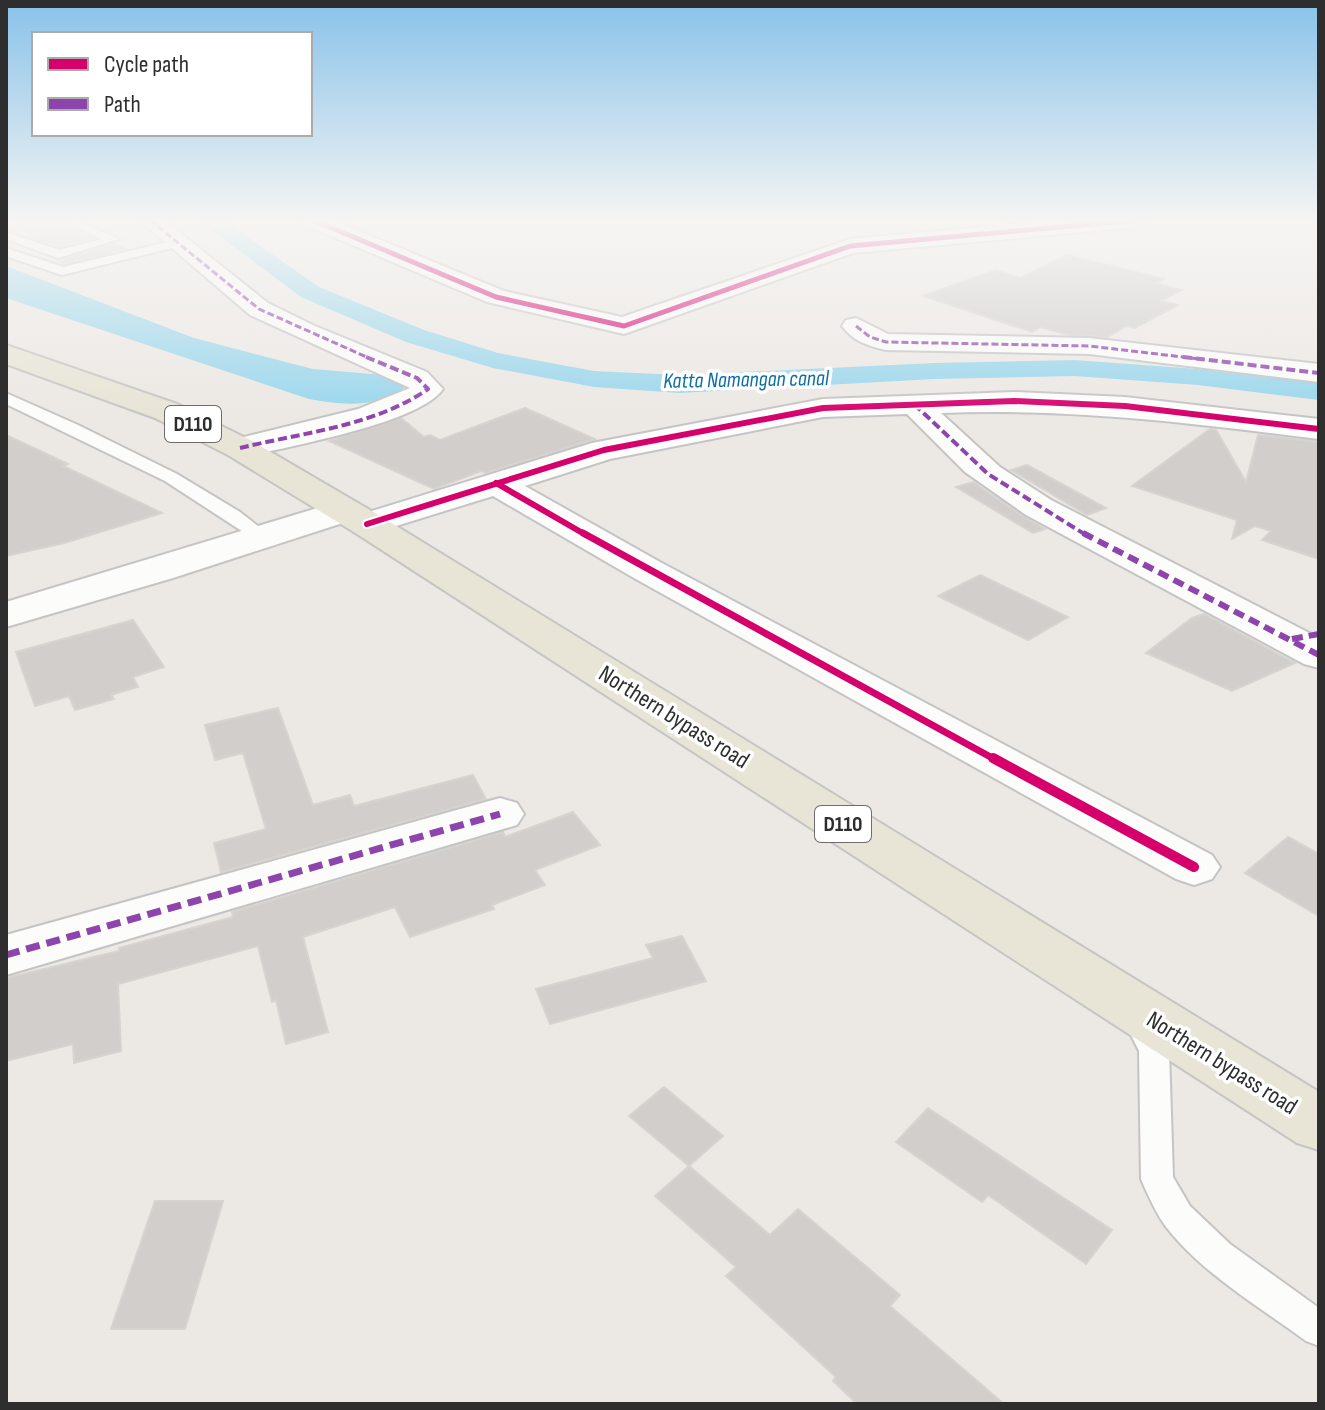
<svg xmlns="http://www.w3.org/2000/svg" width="1325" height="1410" viewBox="0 0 1325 1410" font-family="'Sofia Sans Condensed',sans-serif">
<rect width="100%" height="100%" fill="#ece8e4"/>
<path fill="#99d6ec" d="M6,266L194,338L313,369L384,375L406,386C381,409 340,405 309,399L6,298Z"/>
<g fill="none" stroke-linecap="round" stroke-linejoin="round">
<polygon fill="#99d6ec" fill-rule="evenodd" points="198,220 223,220 319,287 424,330 498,353 594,371 680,375 934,363 1075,360 1198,369 1319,382 1319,400 1198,385 1075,376 934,379 680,393 594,387 493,368 406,342 301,297"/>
</g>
<g fill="#d1cecb" stroke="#d7d4d0" stroke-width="2">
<polygon points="14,220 48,220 93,238 59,247 34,238"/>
<polygon points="113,244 127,249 63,264 58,261"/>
<polygon points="1067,255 1164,279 1155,283 1181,290 1161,301 1178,305 1135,328 1126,326 1108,337 1069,335 1040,327 1032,332 923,296 996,270 1020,278"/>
<polygon points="525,408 595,439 485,473 481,471 434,489 329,441 401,418 424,437 430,435 440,440"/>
<polygon points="1210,429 1216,430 1246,482 1258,435 1319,442 1319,559 1262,540 1271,531 1255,526 1232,539 1237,520 1132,486"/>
<polygon points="6,435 68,464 63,466 162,513 64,543 6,556"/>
<polygon points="1027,465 1106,508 1087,515 1011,470"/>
<polygon points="973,482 1024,517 1045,529 1033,533 956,487"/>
<polygon points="980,575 1068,617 1028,640 938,596"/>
<polygon points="1204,614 1295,663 1232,691 1146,653 1192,618"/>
<polygon points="133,620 164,667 133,677 138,687 111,695 114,699 75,710 69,696 35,706 16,652"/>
<polygon points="278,708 313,805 350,795 354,806 473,775 486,799 221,872 214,843 266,829 243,753 215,760 205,725"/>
<polygon points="573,812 600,845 535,870 545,885 492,905 494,909 410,937 395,907 303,937 328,1032 286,1044 276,1000 272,1002 258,946 118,984 121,1051 74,1063 73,1044 6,1061 6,978 119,951 119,948 233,917 232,912 503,832 505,837"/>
<polygon points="1288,837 1319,854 1319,916 1245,873"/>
<polygon points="682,936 706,981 550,1024 536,989 653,958 646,945"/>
<polygon points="664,1087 723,1136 689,1166 629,1116"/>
<polygon points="928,1108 1112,1230 1086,1264 988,1195 982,1202 896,1142"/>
<polygon points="689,1166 770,1235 798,1209 900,1295 890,1306 1004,1404 857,1404 833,1381 836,1377 726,1276 736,1267 655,1196"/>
<polygon points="155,1201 223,1201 185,1329 111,1329"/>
</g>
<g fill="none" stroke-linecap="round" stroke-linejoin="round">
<g stroke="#c5c4c5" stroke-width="4">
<g id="service">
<polygon points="60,220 76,220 119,239 58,258 6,239 6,232 59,250 102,239"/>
<polygon points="176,240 182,244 180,246 62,275 6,256 6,248 63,267"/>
<polygon points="6,393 78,425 177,474 240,512 272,537 269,541 257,541 165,481 6,404"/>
<path d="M1141,1014L1151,1017L1169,1051L1173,1177L1190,1206L1230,1244L1319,1308V1346L1306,1341C1260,1307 1203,1274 1167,1228C1156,1214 1148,1195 1141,1179L1139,1051L1126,1025L1131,1017Z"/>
</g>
</g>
<g stroke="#c5c4c5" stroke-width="4">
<g id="minor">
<path d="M139,220H164L268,303L315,326L427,372L443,389C419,424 284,447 240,458L228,455L224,448L228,441L358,409L410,388L250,315Z"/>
<polygon points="302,220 332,220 504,291 622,317 850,239 1062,220 1148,220 1137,227 853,253 624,334 487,302 305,225"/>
<path d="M856,318L888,334L1089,338L1319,364V382L1089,354L886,350C868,346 853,341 842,326L846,320Z"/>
<path d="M1014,392L1125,397L1319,419V439C1190,423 1072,408 941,413L1000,467L1051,500L1319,638V668L1304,664L1026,515L965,472L907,414L823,417L610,459L525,486L660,562L1212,855L1220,867L1212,879L1194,885L1176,879L634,578L493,496L367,535L354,532L349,524L352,520L173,578L6,627V602L344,500L356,504L362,511L359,515L592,443L823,399Z"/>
<polygon points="500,798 517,803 524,814 517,825 6,975 6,935"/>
</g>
</g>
<g stroke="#c6c5c4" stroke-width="4">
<polygon id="primary" points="6,345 177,404 252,441 380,516 1319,1092 1319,1150 1297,1143 354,532 228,455 155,418 6,364"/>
</g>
<use href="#service" fill="#fcfcfb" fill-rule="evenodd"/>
<use href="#minor" fill="#fcfcfb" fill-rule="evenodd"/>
<use href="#primary" fill="#e8e4d6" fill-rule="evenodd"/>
<g stroke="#8e44ad" stroke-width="3" stroke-dasharray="7 3" stroke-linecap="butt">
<polyline points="150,220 259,309 371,359"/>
<polyline points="856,326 870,337 886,342 1089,346 1200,359"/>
</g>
<g stroke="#8e44ad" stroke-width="4" stroke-dasharray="9 4" stroke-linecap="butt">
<polyline points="1183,357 1319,373"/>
<polyline points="914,404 988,474 1086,535"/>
<path d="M240,448C301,433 375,426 428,389L417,378L366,357"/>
</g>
<g stroke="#8e44ad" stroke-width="6" stroke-dasharray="11 6" stroke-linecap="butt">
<polyline points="1083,533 1319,655"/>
<polyline points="1292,639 1319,634"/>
</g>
<polyline stroke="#8e44ad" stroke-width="7" stroke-dasharray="14 7" stroke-linecap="butt" points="6,955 500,814"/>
<g stroke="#fff" stroke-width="8">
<polyline id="cycleway-far3" points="313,220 496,297 624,326 850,246 1137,220"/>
</g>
<g stroke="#fff" stroke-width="10">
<g id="cycleway-far2">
<polyline points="496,483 586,535"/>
<polyline points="367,524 604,450 823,408 1014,401 1125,406 1319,429"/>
</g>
</g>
<g stroke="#fff" stroke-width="12">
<polyline id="cycleway-far1" points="583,533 996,760"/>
</g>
<g stroke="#fff" stroke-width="15">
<polyline id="cycleway" points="993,758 1194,867"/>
</g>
<use href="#cycleway-far3" stroke="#d6006c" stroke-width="5"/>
<use href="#cycleway-far2" stroke="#d6006c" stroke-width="6"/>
<use href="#cycleway-far1" stroke="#d6006c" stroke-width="7"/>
<use href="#cycleway" stroke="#d6006c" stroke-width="10"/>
</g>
<linearGradient id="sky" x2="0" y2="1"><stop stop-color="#88c2ea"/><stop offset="0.53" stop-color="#f6f5f3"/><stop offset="1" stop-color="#f6f5f3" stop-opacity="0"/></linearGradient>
<rect width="1325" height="417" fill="url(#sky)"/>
<g text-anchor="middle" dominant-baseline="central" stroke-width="7" stroke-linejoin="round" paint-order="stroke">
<g font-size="22" font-style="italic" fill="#0d6fa3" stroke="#fff">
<text transform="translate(746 380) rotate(-1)">Katta Namangan canal</text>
</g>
<g fill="#fff" stroke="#6d6d6d" stroke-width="2">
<rect x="165" y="406" width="56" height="36" rx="6"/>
<rect x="815" y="806" width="56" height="36" rx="6"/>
</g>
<g font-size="22" font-weight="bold" fill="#2e2e2e">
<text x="193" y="424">D110</text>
<text x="843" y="824">D110</text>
</g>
<g font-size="24" fill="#2e2e2e" stroke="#fff">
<text transform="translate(674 717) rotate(32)">Northern bypass road</text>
<text transform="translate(1222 1063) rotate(32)">Northern bypass road</text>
</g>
</g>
<rect width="1325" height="1410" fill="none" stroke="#2e2e2e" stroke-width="16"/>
<rect x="32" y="32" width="280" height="104" fill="#ffffff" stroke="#ababab" stroke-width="2"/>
<rect x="48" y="58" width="40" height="12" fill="#d6006c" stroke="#ababab" stroke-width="2"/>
<text x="104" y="72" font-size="24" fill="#2e2e2e">Cycle path</text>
<rect x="48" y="98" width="40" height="12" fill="#8e44ad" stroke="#ababab" stroke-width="2"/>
<text x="104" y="112" font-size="24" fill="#2e2e2e">Path</text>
</svg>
